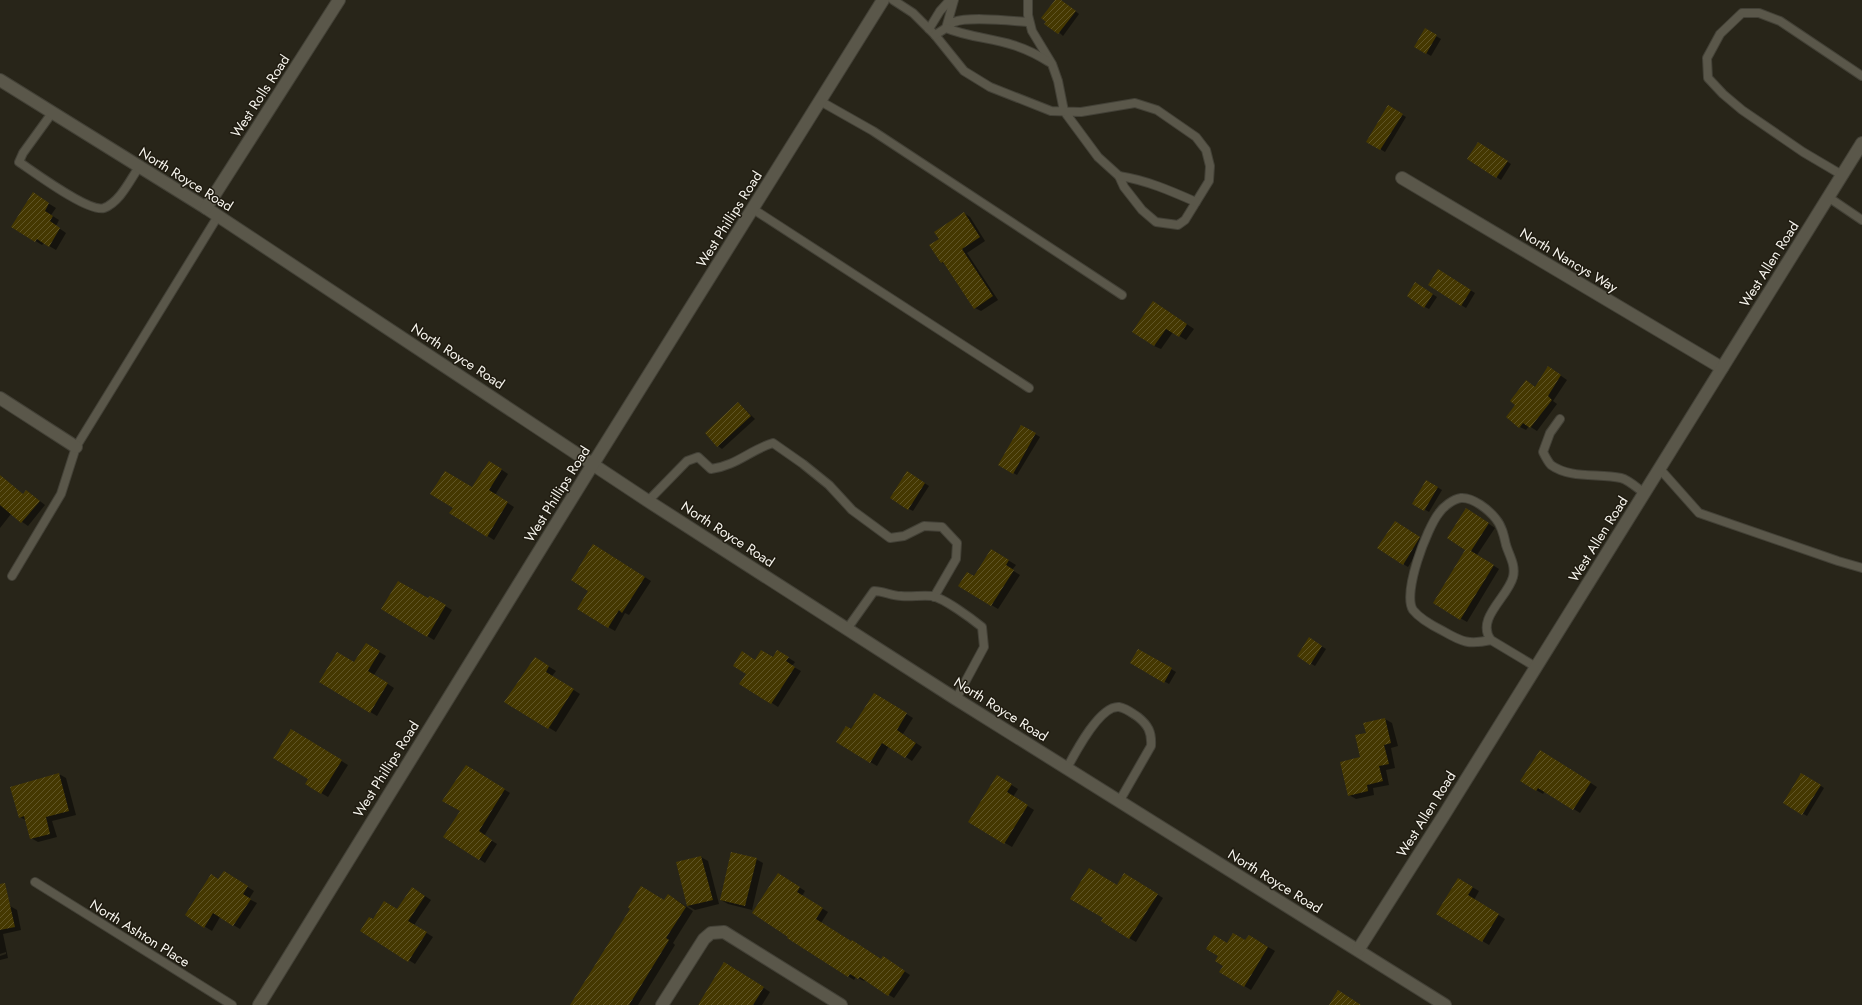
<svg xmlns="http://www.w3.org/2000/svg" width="1862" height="1005" viewBox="0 0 1862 1005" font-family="Jost,sans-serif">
<defs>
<pattern id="building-hatch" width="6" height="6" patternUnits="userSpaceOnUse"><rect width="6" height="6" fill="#453801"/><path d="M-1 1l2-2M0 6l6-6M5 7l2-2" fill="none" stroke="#605526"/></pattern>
</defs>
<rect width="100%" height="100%" fill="#282519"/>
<g fill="#0007">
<polygon points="1056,0 1062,1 1079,14 1063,36 1047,21"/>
<polygon points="1426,30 1441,39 1431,56 1416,47"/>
<polygon points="1389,107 1406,117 1385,152 1368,142"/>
<polygon points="1483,146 1511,164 1501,180 1468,159"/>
<polygon points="33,194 56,208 51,215 59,220 56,226 66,233 56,250 44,243 42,245 13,227"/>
<polygon points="964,213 970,217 985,241 967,253 998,300 981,311 975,308 946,265 941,262 940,239"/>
<polygon points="1438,270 1475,293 1466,308 1429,285"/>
<polygon points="1420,286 1437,297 1429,309 1425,307"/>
<polygon points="1160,306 1194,329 1186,340 1173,332 1161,349 1154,346"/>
<polygon points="1554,371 1567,380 1553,401 1557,404 1537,431 1529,426 1526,430 1520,427"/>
<polygon points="739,404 755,419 722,449 718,446"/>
<polygon points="1022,426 1040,437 1017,475 999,465"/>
<polygon points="496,466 508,474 495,495 514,507 494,540 451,513"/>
<polygon points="912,475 929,486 913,511 909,509"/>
<polygon points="0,476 24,495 27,491 45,505 28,526 11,514 0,528"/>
<polygon points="1427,481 1442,490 1429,512 1414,503"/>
<polygon points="1473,513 1495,528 1477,555 1499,569 1467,622 1434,603 1467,550"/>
<polygon points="1399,525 1424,541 1408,567 1403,564"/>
<polygon points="600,549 651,581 629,615 625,613 615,631 608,627 590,591"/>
<polygon points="998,554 1016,565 1012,570 1020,575 998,609 960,586 974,577"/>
<polygon points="430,597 452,610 434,640 382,609 428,600"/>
<polygon points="1309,639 1326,649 1315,666 1298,656"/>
<polygon points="366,644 386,656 374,675 394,688 377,716 320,682 354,664"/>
<polygon points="1139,650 1176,672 1169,684 1132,663"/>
<polygon points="778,651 795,662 792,666 801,671 778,707 772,703 756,661 774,658"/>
<polygon points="535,658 556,671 552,676 580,694 556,732 506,701"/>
<polygon points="874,694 913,718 903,734 922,747 912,761 889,746 877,766 837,742 852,730"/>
<polygon points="1385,719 1392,723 1398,746 1391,748 1395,768 1386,770 1389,785 1373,788 1374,795 1356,799 1349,795 1361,758"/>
<polygon points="291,730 348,765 328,797 306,784 309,779"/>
<polygon points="1547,755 1597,787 1580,813 1545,791 1543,794 1536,790"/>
<polygon points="466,766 510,793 484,836 497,844 485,863 479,859 461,811"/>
<polygon points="59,774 66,778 76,815 52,821 57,837 38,842 31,838 27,821 20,817"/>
<polygon points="1802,774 1824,788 1807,816 1784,803"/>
<polygon points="997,776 1018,789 1013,797 1034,810 1012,847 969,822"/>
<polygon points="701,857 708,861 719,904 695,910 688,906 677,863"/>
<polygon points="756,859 763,863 752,910 728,904 721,900"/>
<polygon points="231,876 254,891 249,899 257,903 240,929 220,917 212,931 186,915 219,880"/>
<polygon points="784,877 805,891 802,896 828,912 821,923 882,960 889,961 910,975 894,998 865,980 864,981 856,977 854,980 788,938"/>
<polygon points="1131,878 1163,898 1136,942 1129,938 1117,886"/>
<polygon points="1458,879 1479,891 1474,900 1505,919 1489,945 1437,914"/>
<polygon points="419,892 431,900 414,925 433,937 415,964 362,931 397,910"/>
<polygon points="675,899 693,911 673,943 675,945 638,1005 572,1005 664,901"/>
<polygon points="10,906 17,910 21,930 3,934 8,958 0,960 0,956 6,954 6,952 0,954 0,908"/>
<polygon points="1249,936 1275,951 1251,990 1221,972 1224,966 1227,944 1245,942"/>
<polygon points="731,967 770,992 762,1005 698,1005"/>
</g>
<g fill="url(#building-hatch)">
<polygon points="1055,0 1061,0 1076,11 1058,34 1044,24 1046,22 1041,18"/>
<polygon points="1425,28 1437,35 1426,54 1414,47"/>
<polygon points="1388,105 1403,114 1380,150 1366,142"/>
<polygon points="1478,142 1508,161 1496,178 1467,159"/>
<polygon points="33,192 49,203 45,211 53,216 50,221 60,228 49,247 37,239 35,242 11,227"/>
<polygon points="964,212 980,237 962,249 993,296 974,309 943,262 941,263 929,245 939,239 934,232"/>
<polygon points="1438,269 1471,290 1461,306 1428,285"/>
<polygon points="1415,282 1433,294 1424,308 1407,296"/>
<polygon points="1153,301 1187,324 1179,337 1166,329 1154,346 1132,332"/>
<polygon points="1548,366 1561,375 1548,396 1552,400 1530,428 1523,423 1519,428 1506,417 1515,405 1510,401 1526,380 1535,387"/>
<polygon points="738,402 751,416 717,447 705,433"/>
<polygon points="1021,425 1036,433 1013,474 998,465"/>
<polygon points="489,461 502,469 489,490 508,502 487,537 449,513 453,508 430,494 445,471 472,487"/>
<polygon points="907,471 925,483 908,510 890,498"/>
<polygon points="0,475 23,494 26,490 40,501 21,523 0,505"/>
<polygon points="1426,480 1438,487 1424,511 1412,504"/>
<polygon points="1466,508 1489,523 1471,551 1494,565 1460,620 1433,603 1465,550 1447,538"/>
<polygon points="1395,521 1420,537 1403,565 1377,548"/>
<polygon points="593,544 645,577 622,613 619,610 608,628 577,609 588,591 571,580"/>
<polygon points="991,549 1009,560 1006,565 1014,570 991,606 958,586 967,572 974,576"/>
<polygon points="398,581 428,598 430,596 446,605 427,637 381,609"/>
<polygon points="1309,637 1322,646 1310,665 1297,656"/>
<polygon points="366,643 380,651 368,671 388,683 370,713 319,682 337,652 354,662"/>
<polygon points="1138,649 1172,668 1164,683 1130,663"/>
<polygon points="761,650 773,657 777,650 789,657 786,661 795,667 771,704 739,684 746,674 733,666 742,651 755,660"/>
<polygon points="535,657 549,666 546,672 574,689 548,729 504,702"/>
<polygon points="874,693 907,713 897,730 916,743 905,758 882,743 870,763 836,742 846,726 851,729"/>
<polygon points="1385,718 1391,743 1384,745 1389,764 1379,766 1383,781 1367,785 1368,791 1348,796 1340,762 1360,757 1355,735 1366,733 1363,723"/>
<polygon points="291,729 342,760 321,794 305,784 308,779 273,758"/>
<polygon points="1540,750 1591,782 1573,810 1538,788 1536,791 1520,781"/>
<polygon points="466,765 505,789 479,831 492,840 479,860 443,837 460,811 442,801"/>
<polygon points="59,773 69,811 46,817 50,834 30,839 24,816 19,818 10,787"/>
<polygon points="1801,773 1821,785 1802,815 1783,803"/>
<polygon points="997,775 1012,784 1007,792 1028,805 1004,844 968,822"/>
<polygon points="731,852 757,858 745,906 720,900"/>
<polygon points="701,856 713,900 687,906 676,862"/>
<polygon points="1089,868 1117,885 1124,873 1158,894 1129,939 1101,921 1103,918 1070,899"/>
<polygon points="224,871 248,886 243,894 251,899 233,926 213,913 204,928 185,915 211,874 218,879"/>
<polygon points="778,873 800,887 797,892 823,908 816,919 851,941 852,940 881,959 883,956 905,971 888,996 860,977 858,979 850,974 848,977 787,938 788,937 752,913"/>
<polygon points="1458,878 1473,887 1468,895 1499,914 1482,942 1436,914"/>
<polygon points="5,883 15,927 0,930 0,884"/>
<polygon points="641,886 664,900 668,894 686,907 666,938 669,940 629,1005 570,1005 630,909 628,907"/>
<polygon points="412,887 425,896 408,921 427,932 408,962 360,931 369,917 373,919 384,901 397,909"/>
<polygon points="1233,933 1245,940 1249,935 1268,947 1244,987 1219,972 1223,966 1215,961 1218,956 1206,949 1214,935 1227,943"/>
<polygon points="724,962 764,987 753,1005 698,1005"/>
<polygon points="1338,990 1361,1005 1329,1005"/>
</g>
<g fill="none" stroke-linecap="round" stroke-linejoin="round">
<g stroke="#434137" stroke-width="10">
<g id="lane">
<polyline points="893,0 913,13 935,35 964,71 990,87 1051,111 1081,112 1135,103 1157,110 1196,137 1206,150 1210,166 1209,181 1185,220 1178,225 1156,222 1142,210 1124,187 1119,176 1098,157 1064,111 1058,81 1052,64 1032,31 1028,15 1028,0"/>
<path d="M954,0L946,28C949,26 951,23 954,22C970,16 1012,21 1029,22"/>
<polyline points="929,29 940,11 950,0"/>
<path d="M935,35L946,28C968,37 991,38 1013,45C1026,49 1038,55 1049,62"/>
<polyline points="820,101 873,131 1122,295"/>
<path d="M52,113L23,153L19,162C34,172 89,213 104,208C120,202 130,180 139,167"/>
<polyline points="1842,175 1803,152 1742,110 1723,94 1708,78 1707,58 1720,34 1742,13 1759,13 1780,21 1862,76"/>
<path d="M1119,176C1146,180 1171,191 1196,202"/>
<polyline points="1828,197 1862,220"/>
<polyline points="753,209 1029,388"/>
<path d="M1560,419L1550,433L1543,452C1545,456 1548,462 1551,465C1570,479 1599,473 1621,478C1629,480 1637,488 1644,493"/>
<polyline points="1659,468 1699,513 1838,561 1862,568"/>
<path d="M648,501L687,461L698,457L711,469C736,466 750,450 773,443L803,464L829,485L852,510L890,538L904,536L924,526L942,527L957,543L956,559L934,597"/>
<polyline points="12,576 61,494 76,447 218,216"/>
<path d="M847,629L874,591C883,591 892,596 901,596C912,597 921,595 932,596C944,598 972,619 982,627L984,647L956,699"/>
<path d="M1491,640C1469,645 1462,642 1443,631C1433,626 1420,619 1413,610C1402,593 1427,528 1439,513C1443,507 1453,499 1461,498C1473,497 1489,510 1496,519C1502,526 1504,536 1506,545C1509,555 1516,565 1513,577C1508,597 1475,619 1491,640L1536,667"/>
<path d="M1067,768C1075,753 1100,705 1119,707C1126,708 1132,713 1138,717C1148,725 1152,732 1151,746L1120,800"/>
<polyline points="35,882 232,1005"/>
</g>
</g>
<g stroke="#434137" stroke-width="14">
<g id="street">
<polyline points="0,80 206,208 648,501 956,699 1445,1005"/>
<polyline points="1402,178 1722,368"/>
<polyline points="206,208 339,0"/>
<polyline points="0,398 76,447"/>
<polyline points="1358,950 1444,815 1862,143"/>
<polyline points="259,1005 593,464 883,0"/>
<polyline points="662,1005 704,939 711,933 724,932 841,1005"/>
</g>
</g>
<use href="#lane" stroke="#5a574a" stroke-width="8"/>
<use href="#street" stroke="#5a574a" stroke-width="12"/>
</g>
<g text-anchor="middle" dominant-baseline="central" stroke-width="3" stroke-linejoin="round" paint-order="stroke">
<g font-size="14" fill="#f6f4ed" stroke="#1f1b10">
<text transform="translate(260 96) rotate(-57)">West Rolls Road</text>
<text transform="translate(186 179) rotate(32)">North Royce Road</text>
<text transform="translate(729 219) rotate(-58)">West Phillips Road</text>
<text transform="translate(1569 260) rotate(31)">North Nancys Way</text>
<text transform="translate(1769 264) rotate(-58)">West Allen Road</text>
<text transform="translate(458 356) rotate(33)">North Royce Road</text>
<text transform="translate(557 494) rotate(-58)">West Phillips Road</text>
<text transform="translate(728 534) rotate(33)">North Royce Road</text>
<text transform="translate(1598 539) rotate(-58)">West Allen Road</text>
<text transform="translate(1001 709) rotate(32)">North Royce Road</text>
<text transform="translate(386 769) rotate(-58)">West Phillips Road</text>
<text transform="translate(1426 814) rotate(-58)">West Allen Road</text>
<text transform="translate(1275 881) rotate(32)">North Royce Road</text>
<text transform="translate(140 933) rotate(32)">North Ashton Place</text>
</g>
</g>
</svg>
